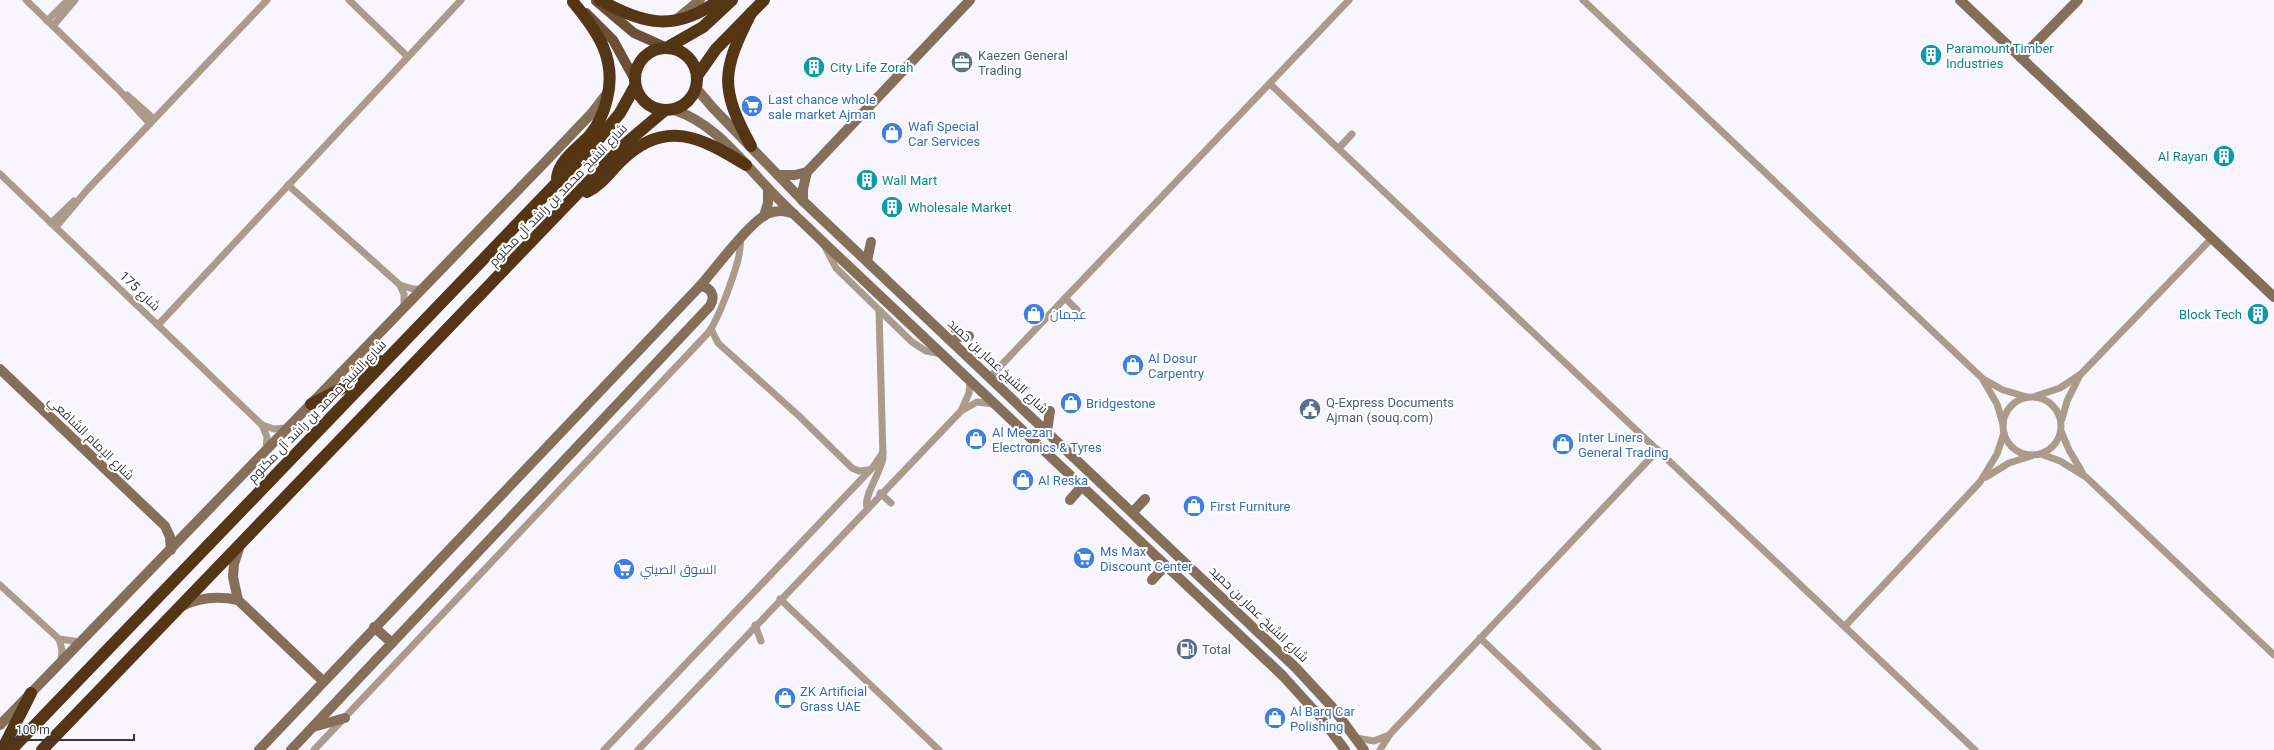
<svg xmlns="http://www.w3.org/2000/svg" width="2274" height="750" viewBox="0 0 2274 750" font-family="Roboto,Cairo,sans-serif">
<rect width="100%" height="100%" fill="#f8f5fe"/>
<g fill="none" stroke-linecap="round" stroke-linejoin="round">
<g stroke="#aa9b8b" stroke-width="7">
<polyline points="26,0 119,90 150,124"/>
<polyline points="349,0 408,57"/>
<polyline points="1583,0 1982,378 1997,404 2003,424"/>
<polyline points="47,21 68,0"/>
<polyline points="53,26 75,0"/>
<polyline points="1270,84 1975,750"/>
<polyline points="127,95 154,119"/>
<polyline points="1339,148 1352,134"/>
<polyline points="0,174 262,425 274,429 286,428"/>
<polyline points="288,185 400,285 413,289 422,289"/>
<polyline points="51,223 74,201"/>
<polyline points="56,227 87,190 267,0"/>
<polyline points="823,243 836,268 912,342 926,351 942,354"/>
<polyline points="400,285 404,294 404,307"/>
<polyline points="1065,298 1077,310"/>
<polyline points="158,325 461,0"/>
<polyline points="711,329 718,343 799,416 852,468 859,471 869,470"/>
<polyline points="990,377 1349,0"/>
<polyline points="1985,380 2003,390 2027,397"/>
<polyline points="2036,396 2060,388 2081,374 2212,238"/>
<circle cx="2032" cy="426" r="29"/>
<polyline points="962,409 969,393 970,380"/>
<polyline points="2062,419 2067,401 2079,377"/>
<polyline points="262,425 267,437 266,450"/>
<polyline points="2061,431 2069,450 2082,472"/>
<polyline points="2041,454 2060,461 2086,477 2274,655"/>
<polyline points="1986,477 2009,463 2031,456"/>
<polyline points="880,493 891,503"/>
<path d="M867,507C863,497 881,472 883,458L879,310"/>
<polyline points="0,585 59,639 80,642"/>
<polyline points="780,599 939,750"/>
<polyline points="755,625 761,641"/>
<polyline points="1845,626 1980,482 1997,454 2004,433"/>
<polyline points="1480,638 1598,750"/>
<polyline points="59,639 62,650 61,661"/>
<polyline points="1356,738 1374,741 1389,735"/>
<path d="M314,750L708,333C718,320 744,255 740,239"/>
<polyline points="604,750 874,466 883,452"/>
<polyline points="638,750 961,411 977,402 993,404"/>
<polyline points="1380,750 1390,734 1658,450"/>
</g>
<g stroke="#856f59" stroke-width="10">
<polyline points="1960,0 2274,297"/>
<polyline points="678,18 700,0"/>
<polyline points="2021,58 2078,0"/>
<polyline points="696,88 713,108 803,201 1296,668 1333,708 1364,750"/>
<path d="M674,110C714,123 738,157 767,187C784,206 804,223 822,241L1283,676L1321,718L1345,750"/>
<polyline points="778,175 795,175 807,172"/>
<polyline points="803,201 803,189 807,172 970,0"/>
<polyline points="764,216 768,203 768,189"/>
<polyline points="867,261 871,242"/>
<polyline points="948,338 969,336"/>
<polyline points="0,369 165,526 170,537 171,550"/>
<polyline points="1047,431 1050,411"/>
<polyline points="1070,500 1082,486"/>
<polyline points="1133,512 1145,499"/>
<polyline points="240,545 234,564 233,577 238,600 323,681"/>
<polyline points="1152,580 1165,566"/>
<path d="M182,606C200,597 219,596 238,600"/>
<polyline points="374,627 392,643"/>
<polyline points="0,725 549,158 591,114 608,92"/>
<polyline points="313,727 345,718"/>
<path d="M259,750L700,286C715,269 749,223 767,214C776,210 785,210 794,214"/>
<path d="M291,750L710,306C716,296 711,287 700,286"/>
</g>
<g stroke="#6b5035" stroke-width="10">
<polyline points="596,1 634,33 665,47"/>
<polyline points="586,13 613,40 634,78"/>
</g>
<g stroke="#543614" stroke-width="12">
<path d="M600,0C644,25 676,32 719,0"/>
<path d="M751,13C722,71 719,87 751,146"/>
<polyline points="668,47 703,27 732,0"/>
<circle cx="666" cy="79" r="31"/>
<polyline points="697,76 716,49 764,0"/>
<path d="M557,178C559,160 578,148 590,135C598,125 604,112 607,99C617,59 598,32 573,2"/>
<path d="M587,192C601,185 610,172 621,161C665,118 701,137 746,165"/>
<polyline points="311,404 347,386 377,359"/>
<polyline points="2,750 31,693"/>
<polyline points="11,750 598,140 620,113 635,86"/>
<polyline points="42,750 625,144 664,111"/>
</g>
</g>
<defs>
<g id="building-disc" transform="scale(1.15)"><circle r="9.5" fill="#0f9aa8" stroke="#fff"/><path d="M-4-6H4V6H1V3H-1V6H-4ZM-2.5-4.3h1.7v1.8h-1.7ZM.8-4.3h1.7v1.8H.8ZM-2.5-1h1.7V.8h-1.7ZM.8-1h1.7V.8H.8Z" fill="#fff"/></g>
<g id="office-disc" transform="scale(1.15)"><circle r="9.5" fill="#5c6f8a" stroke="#fff"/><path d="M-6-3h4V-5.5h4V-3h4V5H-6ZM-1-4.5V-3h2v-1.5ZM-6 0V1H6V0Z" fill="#fff"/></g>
<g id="supermarket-disc" transform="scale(1.15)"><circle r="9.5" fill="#3f7fe0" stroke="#fff"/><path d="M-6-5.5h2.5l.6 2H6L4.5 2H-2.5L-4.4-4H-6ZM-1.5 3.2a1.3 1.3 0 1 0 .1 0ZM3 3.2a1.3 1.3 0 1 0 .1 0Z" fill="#fff"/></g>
<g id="shop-disc" transform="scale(1.15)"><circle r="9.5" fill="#3f7fe0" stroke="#fff"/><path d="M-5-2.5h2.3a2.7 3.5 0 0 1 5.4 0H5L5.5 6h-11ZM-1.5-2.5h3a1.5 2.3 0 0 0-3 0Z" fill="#fff"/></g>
<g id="civic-disc" transform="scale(1.15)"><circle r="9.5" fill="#5c6f8a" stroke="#fff"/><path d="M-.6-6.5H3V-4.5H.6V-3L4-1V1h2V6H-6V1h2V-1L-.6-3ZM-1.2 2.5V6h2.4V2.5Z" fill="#fff"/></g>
<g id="fuel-disc" transform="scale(1.15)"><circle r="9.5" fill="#5c6f8a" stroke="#fff"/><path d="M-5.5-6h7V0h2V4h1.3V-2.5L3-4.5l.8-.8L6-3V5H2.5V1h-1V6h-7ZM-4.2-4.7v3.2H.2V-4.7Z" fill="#fff"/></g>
</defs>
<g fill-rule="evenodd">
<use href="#building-disc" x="1931" y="55"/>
<use href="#office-disc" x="962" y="62"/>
<use href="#building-disc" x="814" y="67"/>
<use href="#supermarket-disc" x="752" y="106"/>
<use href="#shop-disc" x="892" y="133"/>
<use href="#building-disc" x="2224" y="156"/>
<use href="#building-disc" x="867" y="180"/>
<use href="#building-disc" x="892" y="207"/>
<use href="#shop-disc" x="1034" y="314"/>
<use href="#building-disc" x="2258" y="314"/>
<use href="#shop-disc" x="1133" y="365"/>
<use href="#shop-disc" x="1071" y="403"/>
<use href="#civic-disc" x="1310" y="409"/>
<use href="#shop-disc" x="976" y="439"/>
<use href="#shop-disc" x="1563" y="444"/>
<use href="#shop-disc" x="1023" y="480"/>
<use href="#shop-disc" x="1194" y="506"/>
<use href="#supermarket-disc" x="1084" y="558"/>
<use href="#supermarket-disc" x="624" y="569"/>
<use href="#fuel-disc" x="1187" y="649"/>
<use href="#shop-disc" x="785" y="698"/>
<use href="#shop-disc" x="1275" y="718"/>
</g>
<g text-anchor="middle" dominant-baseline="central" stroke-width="4" stroke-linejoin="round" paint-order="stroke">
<g font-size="13" fill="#0d838f" stroke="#fff" text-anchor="start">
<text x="1946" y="48">Paramount Timber<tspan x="1946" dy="15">Industries</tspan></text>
<text x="830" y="67">City Life Zorah</text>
<text x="2208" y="156" text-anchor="end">Al Rayan</text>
<text x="882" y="180">Wall Mart</text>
<text x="908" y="207">Wholesale Market</text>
<text x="2242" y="314" text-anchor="end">Block Tech</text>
</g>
<g font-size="13" fill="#4e5e75" stroke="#fff" text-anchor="start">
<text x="978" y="55">Kaezen General<tspan x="978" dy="15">Trading</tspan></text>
<text x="1326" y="402">Q-Express Documents<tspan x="1326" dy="15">Ajman (souq.com)</tspan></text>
<text x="1202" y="649">Total</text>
</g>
<g font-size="13" fill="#366cbe" stroke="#fff" text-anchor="start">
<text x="768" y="99">Last chance whole<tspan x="768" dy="15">sale market Ajman</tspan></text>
<text x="908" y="126">Wafi Special<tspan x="908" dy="15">Car Services</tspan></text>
<text x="1050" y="314">عجمان</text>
<text x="1148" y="358">Al Dosur<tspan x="1148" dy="15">Carpentry</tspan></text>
<text x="1086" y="403">Bridgestone</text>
<text x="992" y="432">Al Meezan<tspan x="992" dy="15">Electronics &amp; Tyres</tspan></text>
<text x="1578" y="437">Inter Liners<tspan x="1578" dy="15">General Trading</tspan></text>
<text x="1038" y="480">Al Reska</text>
<text x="1210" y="506">First Furniture</text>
<text x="1100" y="551">Ms Max<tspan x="1100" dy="15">Discount Center</tspan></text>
<text x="640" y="569">السوق الصيني</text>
<text x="800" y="691">ZK Artificial<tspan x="800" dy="15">Grass UAE</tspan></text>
<text x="1290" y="711">Al Barq Car<tspan x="1290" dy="15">Polishing</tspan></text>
</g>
<g font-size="13" fill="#38363a" stroke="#fff">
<text transform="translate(558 195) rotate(-46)">شارع الشيخ محمد بن راشد آل مكتوم</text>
<text transform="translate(140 291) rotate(44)">شارع 175</text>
<text transform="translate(998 366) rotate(43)">شارع الشيخ عمار بن حميد</text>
<text transform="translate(317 411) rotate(-46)">شارع الشيخ محمد بن راشد آل مكتوم</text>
<text transform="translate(91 438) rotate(44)">شارع الإمام الشافعي</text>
<text transform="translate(1259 614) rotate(44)">شارع الشيخ عمار بن حميد</text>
</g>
</g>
<path d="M10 734v6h124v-6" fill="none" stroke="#38363a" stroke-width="2"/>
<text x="16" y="734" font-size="12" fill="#38363a" stroke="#ffffff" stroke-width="3" paint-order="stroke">100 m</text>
</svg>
